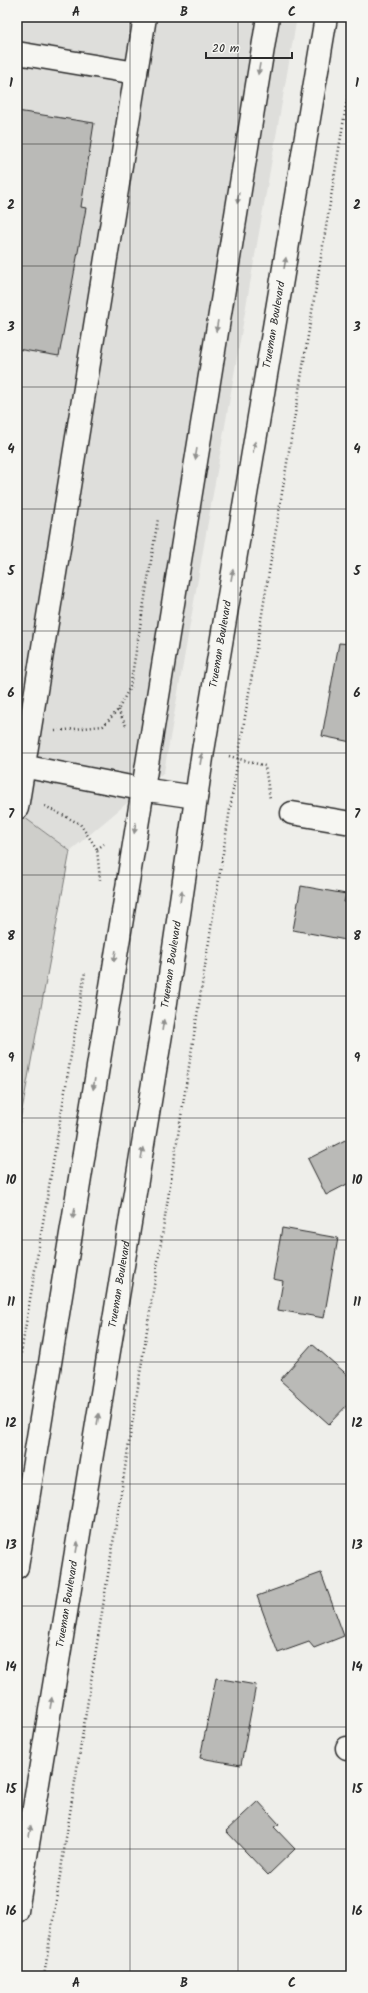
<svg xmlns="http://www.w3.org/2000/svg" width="368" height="1993" viewBox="0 0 368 1993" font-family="Kalam,sans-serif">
<rect width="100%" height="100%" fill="#eeeeea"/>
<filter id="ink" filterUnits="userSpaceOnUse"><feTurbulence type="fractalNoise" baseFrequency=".025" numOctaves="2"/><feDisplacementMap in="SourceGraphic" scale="8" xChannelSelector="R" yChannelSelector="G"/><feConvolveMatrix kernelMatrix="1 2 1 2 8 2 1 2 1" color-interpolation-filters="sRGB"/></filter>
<g filter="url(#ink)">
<polygon fill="#dededb" points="17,17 297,17 164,772 70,851 17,812"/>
<polygon fill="#cececa" stroke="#7c7c7a" points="17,812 70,851 17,1137"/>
<g fill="#babab7" stroke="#2b2b2b">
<polygon points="17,111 94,123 81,207 86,208 59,356 17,349"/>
<polygon points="339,643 351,644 351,742 322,736"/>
<polygon points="301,886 346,894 344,902 351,903 351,941 293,930"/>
<polygon points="351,1137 351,1182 326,1195 308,1159"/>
<polygon points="282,1228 338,1238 324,1318 278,1310 283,1281 273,1279"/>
<polygon points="312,1344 351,1378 351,1401 329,1424 280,1380"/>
<polygon points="321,1573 344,1636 314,1648 309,1642 278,1653 257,1596"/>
<polygon points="216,1678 256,1685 241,1765 200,1758"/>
<polygon points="258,1801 279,1824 274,1827 295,1849 268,1875 226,1831"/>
</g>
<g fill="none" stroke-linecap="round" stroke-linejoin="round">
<g stroke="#2b2b2b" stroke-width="25">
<g id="minor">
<polyline points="17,53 136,73"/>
<polyline points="17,765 141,789 196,797"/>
<polyline points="17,808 145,17"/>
<polyline points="292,813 351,823"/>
<polyline points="347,1748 351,1748"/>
</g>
</g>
<g stroke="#2b2b2b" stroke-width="25">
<g id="major">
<polyline points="17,1567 268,17"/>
<path id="s1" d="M17,1911L164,1016L203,751L326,17"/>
</g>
</g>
<g stroke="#2b2b2b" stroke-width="2.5" stroke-dasharray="1 3" stroke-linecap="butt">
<polyline points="118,710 126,726"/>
<polyline points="55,731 103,726 118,710 130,687 158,519"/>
<polyline points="229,756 265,766 270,799"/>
<polyline points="45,806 80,824 97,849 100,880"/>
<polyline points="97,849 104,844"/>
<polyline points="17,1377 85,972"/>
<polyline points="44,1976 238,759 351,76"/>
</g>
<use href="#minor" stroke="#f6f6f2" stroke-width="22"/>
<use href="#major" stroke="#f6f6f2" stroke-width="22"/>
</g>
<defs><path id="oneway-solid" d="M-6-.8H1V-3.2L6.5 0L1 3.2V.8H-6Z"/></defs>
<g fill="#90908e">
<use href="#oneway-solid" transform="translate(259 69) rotate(100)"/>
<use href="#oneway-solid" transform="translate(238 198) rotate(99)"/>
<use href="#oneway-solid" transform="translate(285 263) rotate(-80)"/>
<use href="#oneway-solid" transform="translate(217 326) rotate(99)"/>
<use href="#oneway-solid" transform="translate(254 447) rotate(-80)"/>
<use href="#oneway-solid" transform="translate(196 454) rotate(99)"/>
<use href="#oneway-solid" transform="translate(232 575) rotate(-80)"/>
<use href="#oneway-solid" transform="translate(201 759) rotate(-81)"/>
<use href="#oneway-solid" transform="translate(135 828) rotate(99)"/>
<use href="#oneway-solid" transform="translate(181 896) rotate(-82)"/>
<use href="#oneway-solid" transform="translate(115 956) rotate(99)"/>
<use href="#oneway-solid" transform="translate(163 1025) rotate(-81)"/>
<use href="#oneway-solid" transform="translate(94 1084) rotate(99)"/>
<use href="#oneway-solid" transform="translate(142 1153) rotate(-81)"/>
<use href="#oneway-solid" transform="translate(74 1213) rotate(99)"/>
<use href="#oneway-solid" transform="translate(98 1419) rotate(-81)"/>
<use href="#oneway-solid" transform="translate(77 1547) rotate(-81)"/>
<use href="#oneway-solid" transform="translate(51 1703) rotate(-81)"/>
<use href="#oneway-solid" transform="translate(30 1831) rotate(-81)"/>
</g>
</g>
<path fill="none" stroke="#2b2b2b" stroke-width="1" stroke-opacity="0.55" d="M130,17V1976M238,17V1976M17,144H351M17,266H351M17,387H351M17,509H351M17,631H351M17,753H351M17,875H351M17,996H351M17,1118H351M17,1240H351M17,1362H351M17,1484H351M17,1606H351M17,1727H351M17,1849H351"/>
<g text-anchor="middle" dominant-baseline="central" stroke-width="3" stroke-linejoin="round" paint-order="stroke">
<g font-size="11" fill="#2b2b2b" stroke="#f6f6f2">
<text stroke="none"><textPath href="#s1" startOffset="1607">Trueman Boulevard</textPath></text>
<text stroke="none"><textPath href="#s1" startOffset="1283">Trueman Boulevard</textPath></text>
<text stroke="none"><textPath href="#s1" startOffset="959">Trueman Boulevard</textPath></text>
<text stroke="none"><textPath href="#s1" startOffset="635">Trueman Boulevard</textPath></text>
<text stroke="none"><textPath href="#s1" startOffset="311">Trueman Boulevard</textPath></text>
</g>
</g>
<rect width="368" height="1993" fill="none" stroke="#f6f6f2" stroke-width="44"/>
<path d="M206 52v6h86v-6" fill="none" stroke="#2b2b2b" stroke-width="2"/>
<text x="212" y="52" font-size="12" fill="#2b2b2b" stroke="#f6f6f2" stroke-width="3" paint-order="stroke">20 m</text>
<rect x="22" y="22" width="324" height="1949" fill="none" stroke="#2b2b2b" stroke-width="1.5"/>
<g font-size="13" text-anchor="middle" font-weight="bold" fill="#2b2b2b">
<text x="76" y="16">A</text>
<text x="184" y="16">B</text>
<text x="292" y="16">C</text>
<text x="11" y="87">1</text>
<text x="357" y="87">1</text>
<text x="11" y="209">2</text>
<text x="357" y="209">2</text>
<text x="11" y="331">3</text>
<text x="357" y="331">3</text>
<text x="11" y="453">4</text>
<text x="357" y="453">4</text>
<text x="11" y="575">5</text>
<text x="357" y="575">5</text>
<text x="11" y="697">6</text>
<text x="357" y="697">6</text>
<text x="11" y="818">7</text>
<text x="357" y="818">7</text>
<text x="11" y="940">8</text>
<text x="357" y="940">8</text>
<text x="11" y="1062">9</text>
<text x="357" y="1062">9</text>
<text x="11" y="1184">10</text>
<text x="357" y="1184">10</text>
<text x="11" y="1306">11</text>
<text x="357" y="1306">11</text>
<text x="11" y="1427">12</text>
<text x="357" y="1427">12</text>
<text x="11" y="1549">13</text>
<text x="357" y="1549">13</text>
<text x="11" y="1671">14</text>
<text x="357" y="1671">14</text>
<text x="11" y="1793">15</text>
<text x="357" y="1793">15</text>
<text x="11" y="1915">16</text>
<text x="357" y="1915">16</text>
<text x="76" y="1987">A</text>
<text x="184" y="1987">B</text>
<text x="292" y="1987">C</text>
</g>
</svg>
